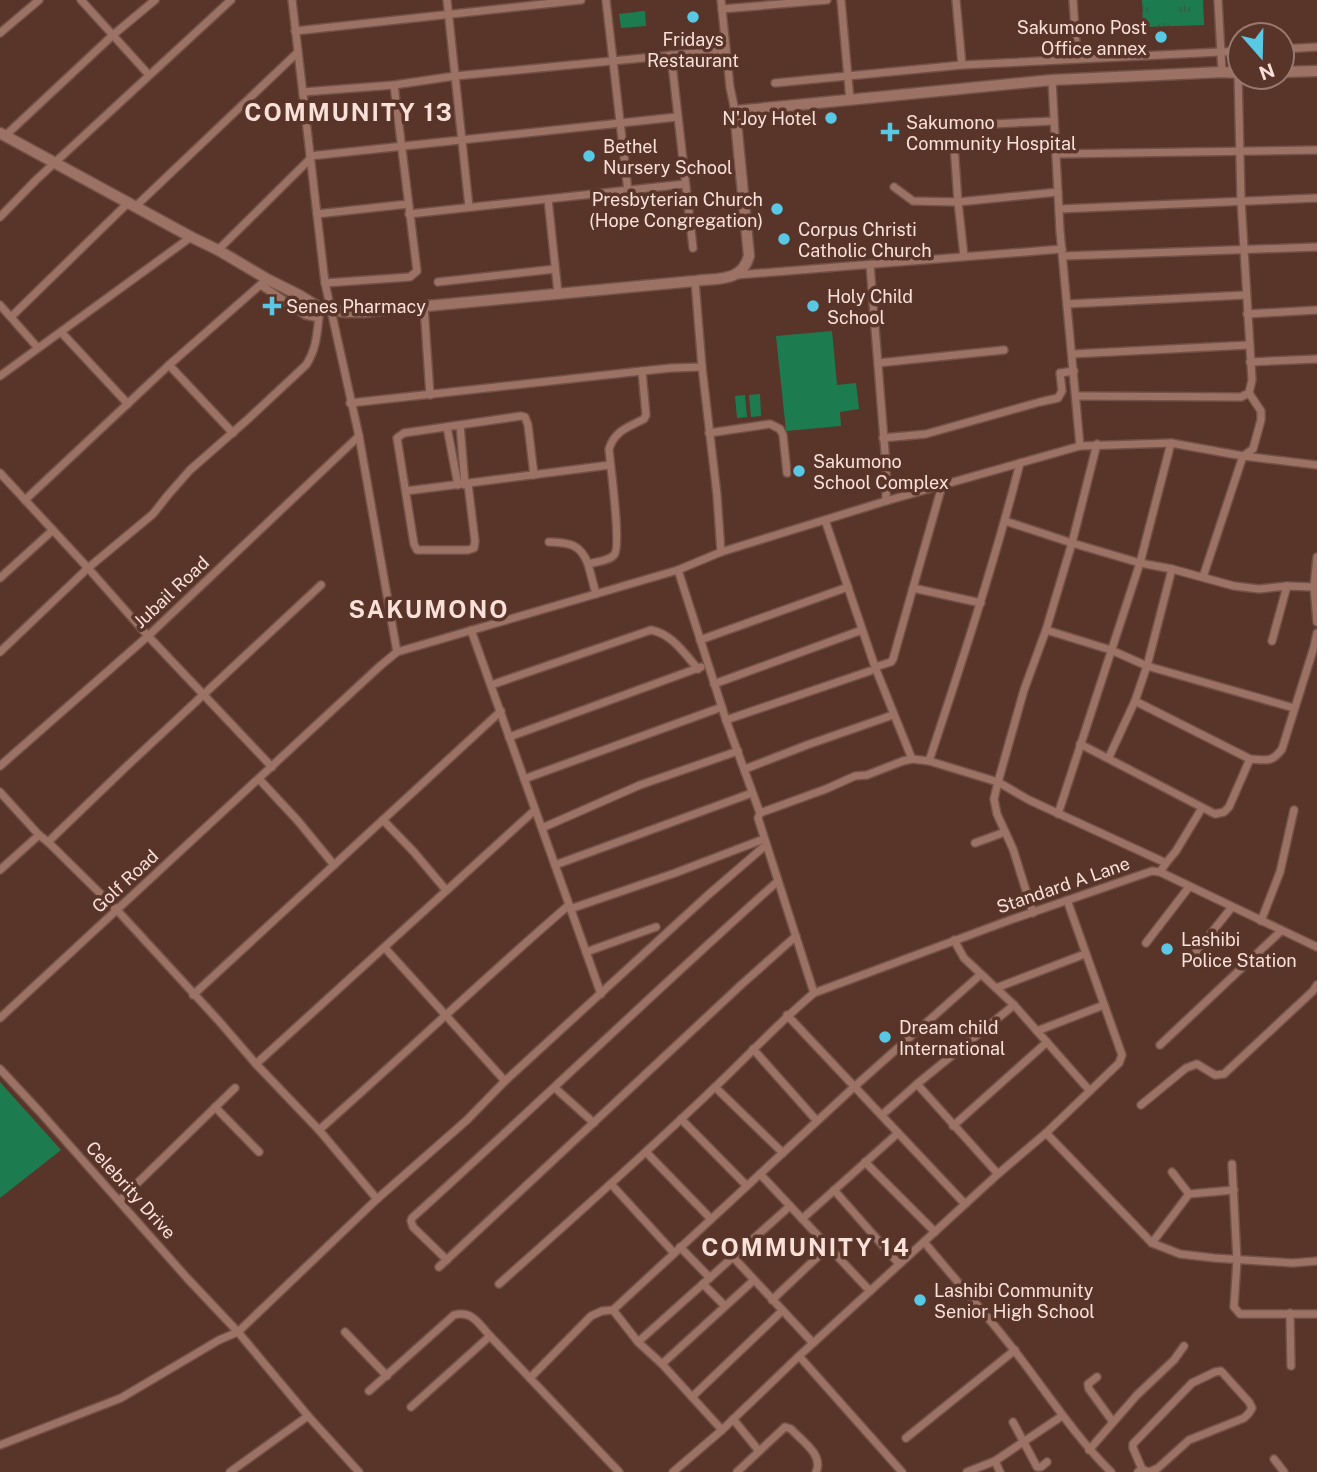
<svg xmlns="http://www.w3.org/2000/svg" width="1317" height="1472" viewBox="0 0 1317 1472" font-family="'Public Sans',sans-serif">
<defs>
<pattern id="park-tufts" width="24" height="20" patternUnits="userSpaceOnUse" patternTransform="scale(1.75)"><rect width="24" height="20" fill="#1d7c4f"/><path d="M3 7l-1-3M5 7V3M7 7l1-3M15 17l-1-3M17 17v-4M19 17l1-3" fill="none" stroke="#346048"/></pattern>
</defs>
<rect width="100%" height="100%" fill="#593429"/>
<g fill="#1d7c4f">
<polygon points="645,11 646,26 621,28 619,14"/>
<polygon points="832,331 837,385 856,383 859,409 840,412 841,426 786,431 776,336"/>
<polygon points="760,394 761,416 751,417 749,395"/>
<polygon points="745,395 747,417 737,418 735,396"/>
<polygon points="0,1082 61,1150 0,1198"/>
</g>
<polygon fill="url(#park-tufts)" points="1142,0 1203,0 1204,25 1143,27"/>
<g fill="none" stroke-linecap="round" stroke-linejoin="round">
<g stroke="#725248" stroke-width="10">
<g id="street">
<polyline points="81,0 149,75"/>
<polyline points="292,0 325,283 359,436 397,652"/>
<polyline points="447,0 469,207"/>
<polyline points="606,0 628,191"/>
<polyline points="721,0 730,87 735,111"/>
<polyline points="841,0 850,100"/>
<polyline points="956,0 962,65"/>
<polyline points="1073,0 1077,59"/>
<polyline points="1218,0 1222,72"/>
<polyline points="722,9 827,0"/>
<polyline points="295,31 581,0"/>
<polyline points="0,33 39,0"/>
<polyline points="1282,49 1317,47"/>
<polyline points="671,55 693,248"/>
<polyline points="1052,80 1060,231 1080,446"/>
<polyline points="775,83 962,65 1240,51"/>
<polyline points="303,92 394,85 455,76 726,50"/>
<polyline points="972,125 1054,121"/>
<polyline points="5,136 113,35 155,0"/>
<polyline points="1056,154 1317,150"/>
<polyline points="310,156 677,117"/>
<polyline points="894,187 913,201 958,202 954,145"/>
<polyline points="548,199 558,293"/>
<polyline points="136,206 297,53"/>
<polyline points="1059,209 1317,198"/>
<polyline points="317,214 408,204"/>
<polyline points="409,214 685,184"/>
<polyline points="0,217 36,180 231,0"/>
<polyline points="218,250 311,158"/>
<polyline points="964,256 958,202 1058,192"/>
<polyline points="1063,256 1317,247"/>
<polyline points="870,265 886,465 886,501"/>
<polyline points="736,275 1062,249"/>
<polyline points="695,281 702,367 717,495 721,552"/>
<polyline points="438,282 555,269"/>
<polyline points="325,283 410,277 417,271 394,85"/>
<polyline points="261,285 305,315 319,318"/>
<polyline points="1067,304 1246,295"/>
<polyline points="0,305 38,348"/>
<polyline points="424,306 430,395"/>
<polyline points="1247,314 1317,310"/>
<polyline points="11,317 129,202"/>
<polyline points="61,332 128,404"/>
<polyline points="1072,354 1249,345"/>
<polyline points="1250,362 1317,359"/>
<polyline points="878,363 1004,350"/>
<polyline points="169,365 233,433"/>
<polyline points="0,376 191,237"/>
<polyline points="1076,396 1241,397 1249,393 1252,380 1241,200 1238,73"/>
<polyline points="350,403 642,371 671,368 702,367"/>
<polyline points="460,425 465,485"/>
<polyline points="447,427 458,485"/>
<polyline points="709,433 770,424 780,429 783,435 787,473"/>
<polyline points="883,438 926,434 1040,402 1058,398 1062,391 1060,373 1074,371"/>
<polyline points="0,473 88,568 148,636 272,767"/>
<polyline points="468,484 475,541 474,548 468,550 417,550 414,544 397,438 404,433 521,416 525,417 528,425 534,475"/>
<polyline points="406,491 610,465"/>
<polyline points="25,500 169,365 267,279"/>
<polyline points="825,520 875,667 912,759"/>
<polyline points="1005,521 1072,543 1140,563 1172,569 1234,586 1259,589 1287,586 1314,587"/>
<path d="M549,542C569,543 580,543 588,564"/>
<polyline points="1317,557 1314,587 1317,622"/>
<path d="M1172,569L1147,666L1135,701L1250,759C1266,760 1272,763 1282,749L1314,647L1317,633"/>
<polyline points="678,570 726,720 760,813 758,818 814,993"/>
<polyline points="1203,577 1243,456 1253,449 1261,420 1261,411 1249,393"/>
<polyline points="0,578 53,530"/>
<polyline points="913,588 942,486"/>
<path d="M596,594L588,564C595,562 609,561 614,555C622,547 610,464 609,449C615,430 629,427 644,419L646,415L642,371"/>
<polyline points="471,630 601,994"/>
<polyline points="1046,630 1111,650 1147,666 1294,708"/>
<polyline points="700,640 848,587"/>
<polyline points="1272,641 1287,586"/>
<path d="M0,652L88,568L153,514L168,495L190,470L247,420L306,365C318,347 317,329 320,308"/>
<polyline points="875,667 891,662 893,659 913,588 981,603"/>
<polyline points="714,684 862,630"/>
<path d="M491,685L651,630C672,634 684,653 698,669"/>
<polyline points="726,720 870,671"/>
<polyline points="509,737 701,667"/>
<polyline points="1080,744 1215,814 1224,812 1229,807 1250,759"/>
<polyline points="1109,757 1135,701"/>
<path d="M929,761C962,662 994,564 1020,463"/>
<polyline points="0,766 148,636 359,436"/>
<polyline points="745,769 807,745 893,715"/>
<polyline points="259,779 298,821 334,865"/>
<polyline points="524,779 722,707"/>
<path d="M0,792L39,835L48,842L117,910L218,1020L256,1064L319,1130C403,1056 484,978 569,905"/>
<polyline points="760,813 826,789 855,776 867,775 903,761 912,759 929,761 998,782 1029,800 1166,863 1160,872"/>
<polyline points="1058,814 1140,563 1171,443"/>
<polyline points="383,820 413,851 446,890"/>
<polyline points="542,828 640,785 738,751"/>
<polyline points="48,842 128,765 321,585"/>
<polyline points="975,843 1005,832"/>
<polyline points="1166,863 1176,851 1202,808"/>
<polyline points="555,865 752,793"/>
<polyline points="0,870 39,835"/>
<polyline points="570,909 675,873 764,839"/>
<polyline points="1033,913 1013,849 997,814 994,799 998,782 1024,690 1046,630 1072,543 1097,444"/>
<polyline points="1261,921 1280,872 1294,810"/>
<polyline points="954,940 964,958 1014,1005 1090,1091"/>
<polyline points="1146,943 1189,887"/>
<polyline points="385,948 505,1081"/>
<polyline points="586,952 656,927"/>
<polyline points="1196,952 1232,907"/>
<polyline points="996,988 1085,954"/>
<polyline points="193,995 501,711"/>
<polyline points="787,1015 965,1204"/>
<polyline points="0,1018 380,666 397,652 678,570 721,552 886,501 1080,446 1171,443 1243,456 1317,465"/>
<polyline points="1037,1031 1104,1005"/>
<polyline points="1160,1045 1281,931"/>
<polyline points="753,1049 817,1121"/>
<polyline points="256,1064 535,810"/>
<polyline points="0,1069 40,1112 187,1278 238,1332 308,1416 359,1472"/>
<polyline points="917,1084 998,1174"/>
<polyline points="715,1087 783,1153"/>
<polyline points="555,1088 594,1123"/>
<polyline points="1141,1105 1186,1068 1197,1064 1215,1075 1224,1074 1313,991 1317,985"/>
<polyline points="215,1107 259,1152"/>
<polyline points="882,1115 917,1084 1014,1005"/>
<polyline points="681,1119 747,1186"/>
<polyline points="953,1126 1047,1042"/>
<polyline points="319,1130 377,1199"/>
<polyline points="1046,1133 1152,1243 1180,1254 1214,1258 1293,1263 1317,1261"/>
<polyline points="646,1152 711,1219"/>
<polyline points="865,1162 935,1232"/>
<polyline points="1232,1164 1237,1260 1234,1307 1240,1314 1317,1314"/>
<polyline points="1172,1172 1189,1194 1234,1190"/>
<polyline points="760,1174 870,1291"/>
<polyline points="611,1184 674,1253"/>
<polyline points="834,1190 899,1264"/>
<polyline points="119,1201 235,1088"/>
<polyline points="802,1219 898,1133"/>
<path d="M924,1242C954,1278 985,1313 1014,1350C1046,1391 1074,1435 1111,1472"/>
<polyline points="1152,1243 1189,1194"/>
<polyline points="680,1247 710,1278"/>
<polyline points="733,1257 813,1343"/>
<path d="M447,1260L413,1227L411,1221L412,1218C535,1107 654,992 778,881"/>
<polyline points="439,1267 741,985 796,936"/>
<path d="M499,1284C571,1220 643,1156 713,1089C747,1057 778,1023 814,993L1010,920L1152,871L1160,872L1317,947"/>
<polyline points="703,1284 725,1306"/>
<polyline points="772,1300 828,1247"/>
<polyline points="613,1310 854,1087 980,975"/>
<polyline points="1290,1313 1291,1366"/>
<polyline points="345,1332 387,1376"/>
<polyline points="638,1342 790,1206"/>
<polyline points="799,1356 902,1472"/>
<polyline points="662,1364 754,1280"/>
<polyline points="1097,1377 1088,1384 1089,1389 1113,1422"/>
<polyline points="530,1378 591,1316 602,1311 613,1310 638,1342 662,1364 722,1430"/>
<path d="M369,1391L454,1315C472,1310 478,1323 490,1336"/>
<polyline points="692,1397 782,1311"/>
<polyline points="411,1407 490,1336 619,1472"/>
<polyline points="733,1419 759,1451"/>
<polyline points="1013,1422 1037,1467 1041,1467 1047,1462"/>
<polyline points="906,1438 1015,1350"/>
<polyline points="0,1445 121,1398 219,1340 238,1332 377,1199 467,1120 505,1081 708,895 766,845"/>
<polyline points="1089,1450 1137,1395 1174,1360 1184,1346"/>
<polyline points="1274,1459 1284,1472"/>
<polyline points="995,1461 1000,1472"/>
<polyline points="230,1472 308,1416"/>
<polyline points="673,1472 722,1430 799,1356 998,1174 1046,1133 1119,1063 1122,1055 1067,900"/>
<path d="M737,1472L785,1427L791,1429C802,1441 824,1455 816,1472"/>
<polyline points="967,1472 995,1461 1062,1416"/>
<polyline points="1138,1472 1142,1469 1149,1472 1158,1468 1189,1440 1244,1418 1249,1413 1252,1408 1249,1402 1221,1371 1215,1372 1192,1383 1133,1444 1133,1448 1142,1469"/>
</g>
</g>
<g stroke="#725248" stroke-width="13">
<g id="secondary">
<polyline points="1282,72 1317,71"/>
<path d="M0,133L191,237L218,250L267,279L299,295L320,308L346,312H363L695,281C718,278 742,282 749,256L735,111L1052,80L1222,72L1240,73"/>
</g>
</g>
<use href="#street" stroke="#9c7265" stroke-width="7"/>
<use href="#secondary" stroke="#9c7265" stroke-width="10"/>
</g>
<g fill="#59c8e5" stroke="#593429" stroke-width="2.5">
<circle cx="693" cy="17" r="7"/>
<circle cx="1161" cy="37" r="7"/>
<circle cx="831" cy="118" r="7"/>
<path d="M886.5 121.5h7v7h7v7h-7v7h-7v-7h-7v-7h7z"/>
<circle cx="589" cy="156" r="7"/>
<circle cx="777" cy="209" r="7"/>
<circle cx="784" cy="239" r="7"/>
<path d="M268.5 295.5h7v7h7v7h-7v7h-7v-7h-7v-7h7z"/>
<circle cx="813" cy="306" r="7"/>
<circle cx="799" cy="471" r="7"/>
<circle cx="1167" cy="949" r="7"/>
<circle cx="885" cy="1037" r="7"/>
<circle cx="920" cy="1300" r="7"/>
</g>
<g text-anchor="middle" dominant-baseline="central" stroke-width="7" stroke-linejoin="round" paint-order="stroke">
<g font-size="18" fill="#f9e1d9" stroke="#593429" text-anchor="start">
<text x="1147" y="27" text-anchor="end">Sakumono Post<tspan x="1147" dy="21">Office annex</tspan></text>
<text x="693" y="39" text-anchor="middle">Fridays<tspan x="693" dy="21">Restaurant</tspan></text>
<text x="817" y="118" text-anchor="end">N'Joy Hotel</text>
<text x="906" y="122">Sakumono<tspan x="906" dy="21">Community Hospital</tspan></text>
<text x="603" y="146">Bethel<tspan x="603" dy="21">Nursery School</tspan></text>
<text x="763" y="199" text-anchor="end">Presbyterian Church<tspan x="763" dy="21">(Hope Congregation)</tspan></text>
<text x="798" y="229">Corpus Christi<tspan x="798" dy="21">Catholic Church</tspan></text>
<text x="827" y="296">Holy Child<tspan x="827" dy="21">School</tspan></text>
<text x="286" y="306">Senes Pharmacy</text>
<text x="813" y="461">Sakumono<tspan x="813" dy="21">School Complex</tspan></text>
<text x="1181" y="939">Lashibi<tspan x="1181" dy="21">Police Station</tspan></text>
<text x="899" y="1027">Dream child<tspan x="899" dy="21">International</tspan></text>
<text x="934" y="1290">Lashibi Community<tspan x="934" dy="21">Senior High School</tspan></text>
</g>
<g font-size="18" fill="#f9e1d9" stroke="#593429">
<text transform="translate(171 592) rotate(-43)">Jubail Road</text>
<text transform="translate(125 881) rotate(-43)">Golf Road</text>
<text transform="translate(1063 885) rotate(-19)">Standard A Lane</text>
<text transform="translate(131 1190) rotate(48)">Celebrity Drive</text>
</g>
<g font-size="24" font-weight="bold" letter-spacing="2" fill="#f9e1d9" stroke="#593429">
<text x="349" y="112">COMMUNITY 13</text>
<text x="429" y="609">SAKUMONO</text>
<text x="806" y="1247">COMMUNITY 14</text>
</g>
</g>
<g transform="translate(1261 56) rotate(160)"><circle r="33" fill="#593429" stroke="#99796f" stroke-width="2"/>
<path d="M0-5L12 26L0 18L-12 26Z" fill="#59c8e5"/>
<text y="-10" font-size="19" font-weight="bold" text-anchor="middle" fill="#f9e1d9">N</text>
</g>
</svg>
